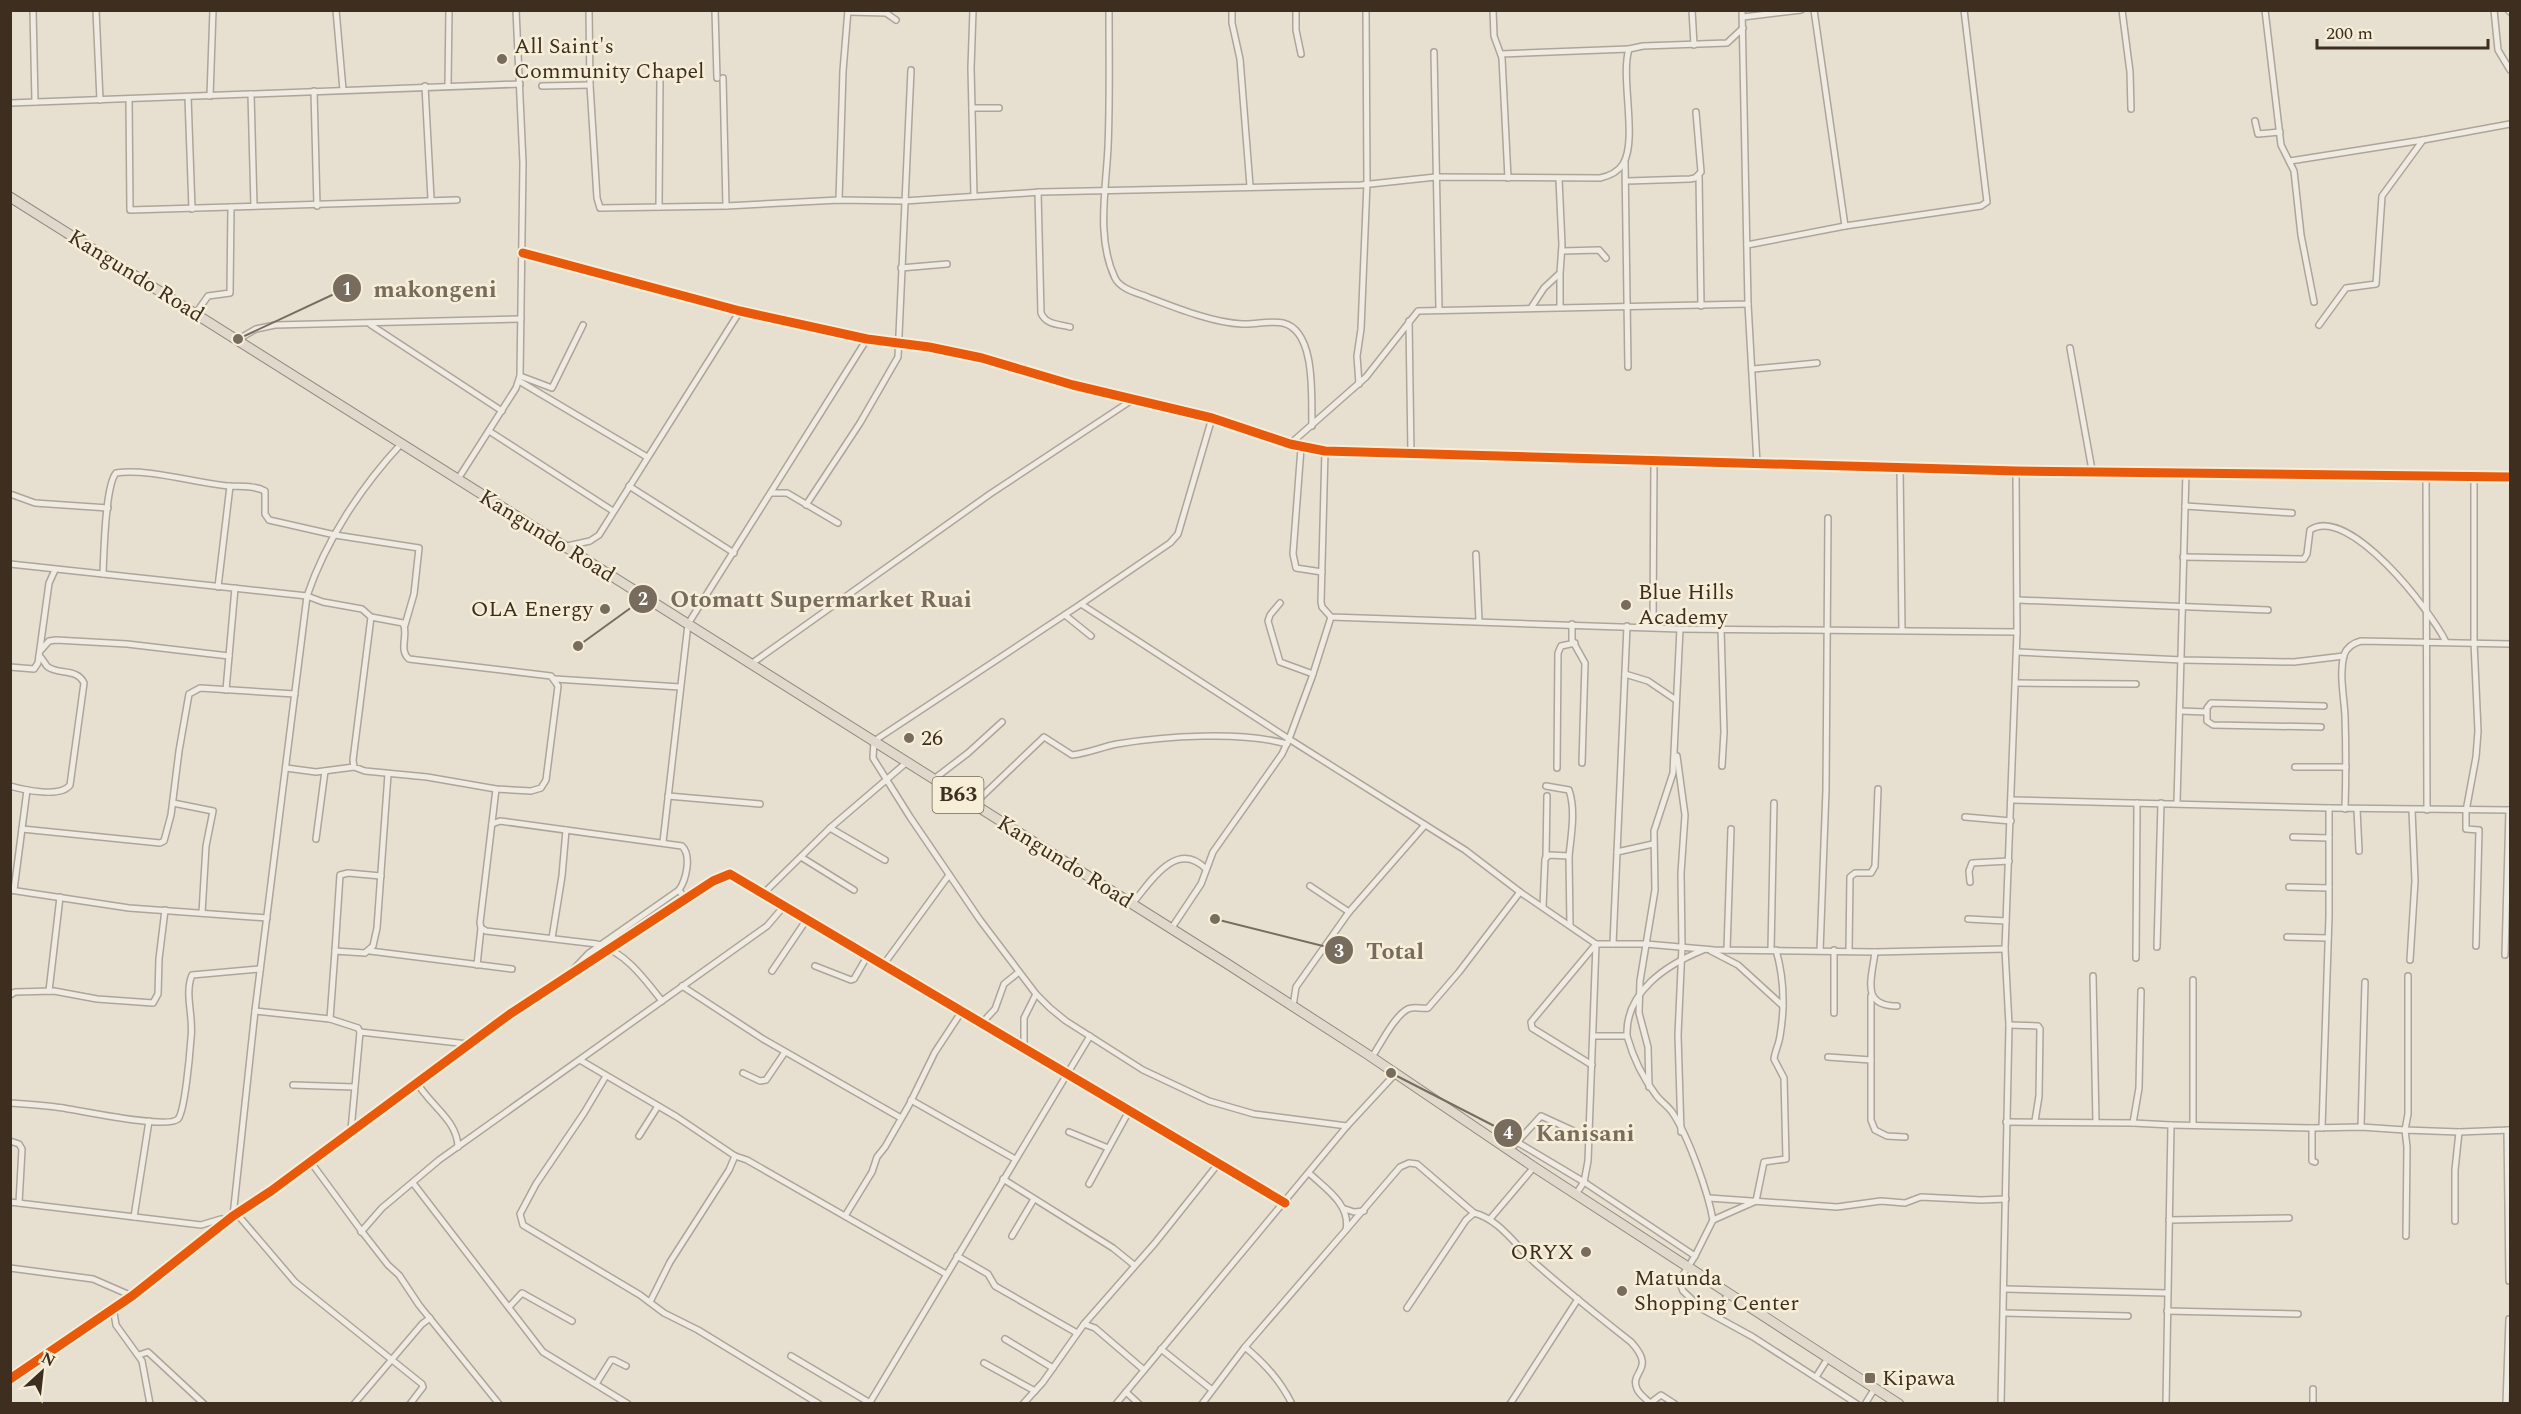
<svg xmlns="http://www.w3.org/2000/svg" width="2521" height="1414" viewBox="0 0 2521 1414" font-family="Spectral,serif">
<rect width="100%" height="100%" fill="#e7e0d1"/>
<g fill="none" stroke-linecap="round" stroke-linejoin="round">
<g stroke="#ada599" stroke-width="8">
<g id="minor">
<polyline points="33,10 35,102"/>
<polyline points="96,10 100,100"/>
<polyline points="336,10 343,90"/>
<path d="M589,10L590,85L597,198L600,208L726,206L839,200L904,201L1041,192L1361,185L1436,177L1600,178C1609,176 1618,172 1623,164C1638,140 1620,77 1629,49L1643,46L1727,43L1743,28"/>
<polyline points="715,10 717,78"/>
<polyline points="973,10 971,68 974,196"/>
<path d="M1109,10C1109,56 1110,102 1108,147C1106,190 1096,238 1115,278C1121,290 1139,293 1150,298C1176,308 1214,323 1242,324C1255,325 1270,320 1283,323C1317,331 1311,400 1312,426"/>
<polyline points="1232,10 1232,23 1240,59 1250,186"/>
<polyline points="1296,10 1296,30 1301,54"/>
<polyline points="1493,10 1494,36 1502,58 1508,178"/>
<polyline points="1692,10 1694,45"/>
<polyline points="2122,10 2130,72 2131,109"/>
<polyline points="2265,10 2281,145 2294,171 2301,235 2314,302"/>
<polyline points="2494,10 2498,50 2510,70"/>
<polyline points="2508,10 2510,12"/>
<polyline points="848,12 886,13 896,20"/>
<polyline points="1743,17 1801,10"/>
<polyline points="1434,52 1439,309"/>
<polyline points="1501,54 1629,49"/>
<polyline points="723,78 726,206"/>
<polyline points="448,85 449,10"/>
<polyline points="425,86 431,199"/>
<polyline points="542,86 590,85"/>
<polyline points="314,91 317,206"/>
<polyline points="251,94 254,206"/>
<polyline points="210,96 213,10"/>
<polyline points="188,97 192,209"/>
<polyline points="129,99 130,210 457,200"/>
<polyline points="10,103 520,84"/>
<polyline points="972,108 999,108"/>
<polyline points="2255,121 2258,134 2280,132"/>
<polyline points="2290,161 2423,140"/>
<polyline points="1625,162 1628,367"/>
<polyline points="1699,176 1701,306"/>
<polyline points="1627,181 1690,179 1695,178 1701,172 1696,112"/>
<path d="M1038,192L1041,313C1046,325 1059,324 1070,327"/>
<polyline points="839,200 843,71 848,10"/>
<polyline points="659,207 660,80"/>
<polyline points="1845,226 1981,206 1987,202 1964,10"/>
<polyline points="1747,245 1845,226 1814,10"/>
<polyline points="1562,251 1599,250 1606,258"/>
<polyline points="523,253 740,311 867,339 929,347 982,358 1073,385 1212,418 1290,444 1325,451 2016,471 2510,477"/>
<polyline points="901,268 947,264"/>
<polyline points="1748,304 1757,464"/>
<polyline points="1560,307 1560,275"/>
<polyline points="1531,308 1544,288 1560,273 1562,245 1559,179"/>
<polyline points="196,313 208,296 230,293 231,207"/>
<polyline points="1409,321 1411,454"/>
<polyline points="371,325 502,411"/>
<polyline points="2319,325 2346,288 2376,284 2382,196 2423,140 2510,124"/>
<polyline points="237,340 256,329 275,325 521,319"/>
<polyline points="2070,348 2092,470"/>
<polyline points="1753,369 1817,363"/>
<polyline points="520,376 552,388 583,325"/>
<polyline points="519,381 647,457"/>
<polyline points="1359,384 1357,356 1361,329 1367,183 1366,10"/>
<polyline points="489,431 613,511"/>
<polyline points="1290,444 1366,377 1418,311 1748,304 1742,10"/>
<polyline points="1301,448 1293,554 1296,568 1322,572"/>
<polyline points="1325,451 1321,602 1322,607 1331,617 1680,629 2017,632"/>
<polyline points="1900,467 1902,630"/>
<polyline points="2426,477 2427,810"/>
<polyline points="2474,477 2474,642 2478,731 2476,757 2466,811 2466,829 2479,830 2476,946"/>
<polyline points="458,479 516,388 520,376 523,163 516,10"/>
<polyline points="629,486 734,553"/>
<polyline points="771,493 787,493 838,523"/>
<polyline points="10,494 35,503 108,508"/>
<polyline points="806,505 860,423 898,357 911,70"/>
<polyline points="2185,506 2292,513"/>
<polyline points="567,546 590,541 599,535 740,311"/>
<polyline points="1476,554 1479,621"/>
<path d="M2183,557L2304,559L2307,554L2310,530C2349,504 2431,611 2446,642"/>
<path d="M10,564L307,596L323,602L362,609L371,617L403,623C409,634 398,650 409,659L551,676L558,686L546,780L541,788L531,791L496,789L427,777L365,771L354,767L353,760L371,617"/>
<path d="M103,574C104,553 105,486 116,473C147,468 196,483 228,486C240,487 254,485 265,491V514L269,520L335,535L419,548L414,594L405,625"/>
<polyline points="218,587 230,486"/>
<polyline points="2018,600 2268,610"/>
<polyline points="1280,603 1270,615 1268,621 1280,662 1313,674"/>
<polyline points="1081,604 1170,543 1178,534 1212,418"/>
<polyline points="1065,615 1091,636"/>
<path d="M1331,617L1312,677L1289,739L1465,850L1520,892L1596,944H1646L1714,950L1875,952C1872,978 1860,1006 1897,1006"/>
<polyline points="1572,624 1572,640 1585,663 1582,763"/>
<polyline points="1653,627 1654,461"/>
<polyline points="1721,629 1724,732 1722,766"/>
<polyline points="41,650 49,641 56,640 127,644 229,656"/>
<polyline points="2017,652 2182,660 2294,662 2344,656"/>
<polyline points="751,664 990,494 1132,400"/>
<polyline points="10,667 34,669 38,663 49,583 55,570"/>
<polyline points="1625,674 1648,681 1676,700"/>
<polyline points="555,679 680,687"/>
<polyline points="2016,683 2136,684"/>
<polyline points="226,690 235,588"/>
<polyline points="2180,711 2206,712"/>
<polyline points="2321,727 2213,725 2207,721 2207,708 2211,703 2324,706"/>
<polyline points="1677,756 1685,815 1681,873 1682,947 1678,1035 1681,1132"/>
<polyline points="2295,767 2346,767"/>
<polyline points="286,768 316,772 354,767"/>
<polyline points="1557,768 1558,653 1561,646 1575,643"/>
<polyline points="934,779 968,753 1002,722"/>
<path d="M10,786C24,790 61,798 70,785L84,683C77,668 59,675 48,667C44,664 44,659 39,656"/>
<path d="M496,789L480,923L481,928L486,931L597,944C626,953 643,977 662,1001"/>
<polyline points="668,796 760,804"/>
<polyline points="2012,800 2329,808 2510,810"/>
<polyline points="173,803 213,811 206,846 202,913"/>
<polyline points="2177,803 2186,472"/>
<path d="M973,805L1044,737L1072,755C1088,753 1102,747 1117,744C1165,736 1241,731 1287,744"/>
<path d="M2345,809C2346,778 2346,747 2345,716C2344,696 2339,674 2344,655C2347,647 2353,643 2361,641L2510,644"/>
<polyline points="2357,809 2359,851"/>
<polyline points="1965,817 2011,821"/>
<path d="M492,824L500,821L682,846C692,856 686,880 679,890L685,899"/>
<polyline points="830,828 885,860"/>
<polyline points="22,829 160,843 164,841 171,815 179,751 189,694 200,688 295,694"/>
<polyline points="2293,837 2329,838"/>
<polyline points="316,839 325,771"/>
<polyline points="663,842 688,624 867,339"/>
<polyline points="1617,852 1653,844"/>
<polyline points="1569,856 1570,925"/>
<polyline points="801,857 854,890"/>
<polyline points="1546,857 1547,796"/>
<polyline points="1970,882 1969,871 1972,863 2009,861"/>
<polyline points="1310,886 1349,912"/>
<polyline points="2289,887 2329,888"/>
<polyline points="10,890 129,908 267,918"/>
<polyline points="14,890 27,790"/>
<polyline points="764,893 830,828 907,762"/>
<path d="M1132,904C1149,884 1176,838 1206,869"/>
<path d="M1543,907L1545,859L1549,855L1569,856C1571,836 1576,810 1569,790L1546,786"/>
<polyline points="1968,919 2006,921"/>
<polyline points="1171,929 1201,884 1213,852 1282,754 1289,739 1081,604 874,741 873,758 910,817 980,920 1036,994 1050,1008 1066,1021 1143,1070 1209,1101 1254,1114 1347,1126"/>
<polyline points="2287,937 2328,938"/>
<polyline points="552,938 562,876 566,830"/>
<polyline points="1613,944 1627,626"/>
<polyline points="2157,947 2161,803"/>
<polyline points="1727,950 1731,829"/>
<polyline points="1771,950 1774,803"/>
<polyline points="1834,950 1834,1013"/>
<polyline points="1849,950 1850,877 1855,873 1871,873 1875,866 1878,789"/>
<polyline points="335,951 340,875 348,873 381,876"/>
<polyline points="370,951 512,969"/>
<polyline points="1711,951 1738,965 1783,1006"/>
<polyline points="1820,951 1826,790 1828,518"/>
<polyline points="1875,952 2005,949"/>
<polyline points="2505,955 2509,810"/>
<polyline points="2136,958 2137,803"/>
<polyline points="2410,960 2415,881 2412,810"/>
<polyline points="884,964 949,875"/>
<polyline points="477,965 481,928"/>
<polyline points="815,966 851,980 854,979 868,955"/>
<polyline points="772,971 807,919"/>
<polyline points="569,974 589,953 679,890"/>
<polyline points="2093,976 2096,1122"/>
<polyline points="682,986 763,1039 901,1118"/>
<polyline points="49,991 60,897"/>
<polyline points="10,995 15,992 54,991 97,999 153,1003 158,994 159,959 165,910"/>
<polyline points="1871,996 1871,1120 1875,1130 1887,1136 1905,1137"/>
<polyline points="1293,1006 1296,987 1349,912 1425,825"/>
<polyline points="255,1011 330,1019 358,1028 360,1032 351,1130"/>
<polyline points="330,1019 335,951 365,953 373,946 377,928 388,774"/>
<polyline points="982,1023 995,1009 1004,984 1019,972"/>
<polyline points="2009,1025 2038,1026 2040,1029 2039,1096 2035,1121"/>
<polyline points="360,1032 468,1044"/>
<path d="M1594,1036H1627C1633,1057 1642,1077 1656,1095C1660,1101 1667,1105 1672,1112C1688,1135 1708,1192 1713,1220"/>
<path d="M1627,1036C1625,992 1666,965 1703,950"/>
<polyline points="1024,1048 1024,1018 1036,994"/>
<path d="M1372,1057C1380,1045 1395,1015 1408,1009C1413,1006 1422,1009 1428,1008L1459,972L1520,892"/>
<polyline points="1828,1057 1871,1060"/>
<polyline points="580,1060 677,1117 735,1156 747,1160 946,1274"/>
<polyline points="1592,1065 1532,1028 1531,1022 1596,944"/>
<polyline points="743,1073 760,1081 766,1080 785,1052"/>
<polyline points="606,1076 584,1113 536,1184 520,1214 523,1225 640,1295 664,1313 698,1330 819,1404"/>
<path d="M416,1081C429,1105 457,1119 458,1147"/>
<polyline points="293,1085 354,1087"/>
<polyline points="1649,1087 1648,1047 1639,1013 1640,981 1655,890 1654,831 1673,773 1680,629"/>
<polyline points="911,1100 1015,1159"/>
<path d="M10,1103C26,1104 41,1105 56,1107C75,1109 167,1130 178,1119C185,1111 190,1052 191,1038C194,1017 184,994 192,975L260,969"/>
<polyline points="2006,1122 2133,1123 2171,1125 2166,1404"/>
<polyline points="2133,1123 2139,1088 2141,991"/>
<polyline points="2171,1125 2312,1128 2361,1127 2405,1130 2408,1114 2408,976"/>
<polyline points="2193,1125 2193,980"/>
<polyline points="2361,1127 2365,982"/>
<polyline points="2312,1128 2312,1161 2315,1162"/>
<polyline points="2322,1128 2329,916 2329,808"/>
<polyline points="2507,1130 2509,1281"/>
<polyline points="1069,1132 1108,1148"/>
<polyline points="639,1136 658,1106"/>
<polyline points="10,1141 19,1144 22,1149 19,1203"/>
<polyline points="1517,1142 1584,1182 1588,1161 1596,944"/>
<polyline points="1509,1151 1541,1116 1589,1138"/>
<polyline points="310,1161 360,1229 388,1265 399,1275 419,1305 499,1404"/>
<polyline points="1003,1179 1113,1248 1134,1265"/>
<polyline points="413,1183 543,1352 628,1404"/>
<polyline points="1089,1184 1129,1111"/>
<path d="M1576,1194L1584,1182L1695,1256L1713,1220L1756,1201L1764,1162L1786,1159L1784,1078L1774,1059C1775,1051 1779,1044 1780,1036C1785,1007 1784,978 1776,950"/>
<polyline points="1709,1198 1837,1207 1881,1201 1905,1203 1921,1197 1981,1200 2006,1199"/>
<polyline points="10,1202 201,1225 221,1219 228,1220"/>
<polyline points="1345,1209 1354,1212 1364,1211"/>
<polyline points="237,1214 295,1282 422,1384 423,1387 410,1404"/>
<path d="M233,1216L255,1011L307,596C326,540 361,487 401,444"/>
<polyline points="845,1216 872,1172 877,1157 885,1147 909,1105 935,1052 962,1011"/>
<polyline points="134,1217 149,1121"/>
<polyline points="1490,1219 1534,1167"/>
<polyline points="2169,1220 2289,1218"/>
<polyline points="2455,1221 2455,1170 2459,1132"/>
<polyline points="1346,1230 1400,1167 1409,1163 1417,1164 1474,1213"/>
<polyline points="361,1232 382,1208 439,1160 767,926 785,905"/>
<polyline points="1012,1236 1034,1199"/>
<polyline points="2406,1236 2407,1147 2405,1130 2459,1132 2510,1130"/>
<polyline points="957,1256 988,1274 995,1286 1077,1333"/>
<polyline points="1695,1256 1679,1281 1683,1291 1702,1309 1753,1337 1857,1404"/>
<polyline points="10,1268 93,1279 132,1296"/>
<polyline points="2005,1289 2167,1293"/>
<polyline points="650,1302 670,1262 729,1170 735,1156"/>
<polyline points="113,1307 116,1325 142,1361 150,1404"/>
<polyline points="509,1307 522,1293 572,1321"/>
<path d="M1407,1308L1466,1220L1474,1213C1499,1219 1516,1246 1534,1262C1565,1290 1598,1316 1631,1342C1657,1370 1629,1371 1637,1389C1639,1394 1646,1399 1650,1403"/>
<polyline points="2167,1311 2298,1314"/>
<polyline points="2004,1313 2128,1316"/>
<polyline points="1716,1316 1728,1294"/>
<polyline points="1084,1324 1095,1328 1144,1370"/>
<polyline points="1005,1339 1053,1368"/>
<path d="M1245,1347C1265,1364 1280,1380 1292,1404"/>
<polyline points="1161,1349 1211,1389"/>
<polyline points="139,1355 148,1352 204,1404"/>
<polyline points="791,1356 870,1403"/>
<polyline points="984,1363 1035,1391"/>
<polyline points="1816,1377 1828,1358"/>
<polyline points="10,1379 132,1296 233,1216 271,1191 510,1014 713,881 730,874 1285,1203"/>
<polyline points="596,1384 611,1360 614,1360 626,1366"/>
<polyline points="1126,1392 1139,1404"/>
<polyline points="354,1404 422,1324 430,1318"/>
<polyline points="869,1404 1090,1036"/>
<polyline points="1023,1404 1043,1382 1084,1324 1155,1243 1218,1164"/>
<polyline points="1116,1404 1347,1126 1396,1073"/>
<path d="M1202,1404L1245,1347L1346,1230C1351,1205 1326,1189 1309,1173"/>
<polyline points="1510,1404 1578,1299"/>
<polyline points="1649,1404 1661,1395 1675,1404"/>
<polyline points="1865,1404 1875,1388"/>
<polyline points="2001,1404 2009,1025 2005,949 2017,632 2016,471"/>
<polyline points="2313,1404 2313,1389"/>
<polyline points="2506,1404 2509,1319"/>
</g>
</g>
<g stroke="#928b80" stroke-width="11">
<polyline id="trunk" points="10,197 1226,963 1367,1054 1534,1167 1899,1404"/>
</g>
<use href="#minor" stroke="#efebe3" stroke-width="5"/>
<use href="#trunk" stroke="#e0d9cb" stroke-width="9"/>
<g stroke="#f7eed8" stroke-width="13">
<g id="cycleway">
<polyline points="523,253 740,311 867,339 929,347 982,358 1073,385 1212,418 1290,444 1325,451 2016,471 2510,477"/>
<polyline points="10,1379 132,1296 233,1216 271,1191 510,1014 713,881 730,874 1285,1203"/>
</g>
</g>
<use href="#cycleway" stroke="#e8590c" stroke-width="9"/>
</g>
<g fill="#786c5e" stroke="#f7eed8" stroke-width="2">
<circle cx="502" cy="59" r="6"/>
<circle cx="1626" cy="605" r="6"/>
<circle cx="605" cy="609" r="6"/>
<circle cx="909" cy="738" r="6"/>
<circle cx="1586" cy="1252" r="6"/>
<circle cx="1622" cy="1291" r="6"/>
<rect x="1864" y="1372" width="12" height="12" rx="3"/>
</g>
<g text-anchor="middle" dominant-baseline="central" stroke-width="5" stroke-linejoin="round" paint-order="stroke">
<rect fill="#f7eed8" stroke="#756857" stroke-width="1.5" x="932.5" y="777" width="51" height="36" rx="4.5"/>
<g font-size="21" font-weight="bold" fill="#3d2e20">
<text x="958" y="795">B63</text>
</g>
<g font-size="22" fill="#3d2e20" stroke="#f7eed8" text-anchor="start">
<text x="514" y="46">All Saint's<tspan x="514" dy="25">Community Chapel</tspan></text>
<text x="1638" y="592">Blue Hills<tspan x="1638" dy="25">Academy</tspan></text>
<text x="593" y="609" text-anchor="end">OLA Energy</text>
<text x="921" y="738">26</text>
<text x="1574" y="1252" text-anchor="end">ORYX</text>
<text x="1634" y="1278">Matunda<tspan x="1634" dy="25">Shopping Center</tspan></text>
<text x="1882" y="1378">Kipawa</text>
</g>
<g font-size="22" fill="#3d2e20" stroke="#f7eed8">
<text transform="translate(136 276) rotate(32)">Kangundo Road</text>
<text transform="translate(547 536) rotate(32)">Kangundo Road</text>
<text transform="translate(1065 862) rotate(32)">Kangundo Road</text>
</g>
</g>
<path fill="none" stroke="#786c5e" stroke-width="2" d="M238 339L347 288M578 646L643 599M1215 919L1339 950M1391 1073L1508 1133"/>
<g fill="#786c5e" stroke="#f7eed8" stroke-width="2">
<circle cx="238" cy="339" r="6"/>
<circle cx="578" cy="646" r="6"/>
<circle cx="1215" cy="919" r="6"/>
<circle cx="1391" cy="1073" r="6"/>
<circle cx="347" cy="288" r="15"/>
<circle cx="643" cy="599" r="15"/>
<circle cx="1339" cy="950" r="15"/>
<circle cx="1508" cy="1133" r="15"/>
</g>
<g font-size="18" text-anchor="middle" font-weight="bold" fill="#fff">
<text x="347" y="295">1</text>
<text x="643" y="605">2</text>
<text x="1339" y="957">3</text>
<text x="1508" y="1139">4</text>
</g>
<g font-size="24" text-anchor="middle" font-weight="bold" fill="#786c5e" stroke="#f7eed8" stroke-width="5" stroke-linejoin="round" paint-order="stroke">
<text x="435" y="297">makongeni</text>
<text x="821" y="607">Otomatt Supermarket Ruai</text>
<text x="1395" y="959">Total</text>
<text x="1585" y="1141">Kanisani</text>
</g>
<rect width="2521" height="1414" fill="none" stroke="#3d2e20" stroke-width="24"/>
<g transform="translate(42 1372) rotate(27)" stroke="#f7eed8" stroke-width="4.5" paint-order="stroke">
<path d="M0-4.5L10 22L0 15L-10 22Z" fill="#3d2e20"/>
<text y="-9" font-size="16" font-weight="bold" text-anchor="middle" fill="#3d2e20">N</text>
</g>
<path d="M2317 39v9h171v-9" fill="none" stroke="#3d2e20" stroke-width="3"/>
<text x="2326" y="39" font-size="18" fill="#3d2e20" stroke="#f7eed8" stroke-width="4.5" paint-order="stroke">200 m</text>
</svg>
